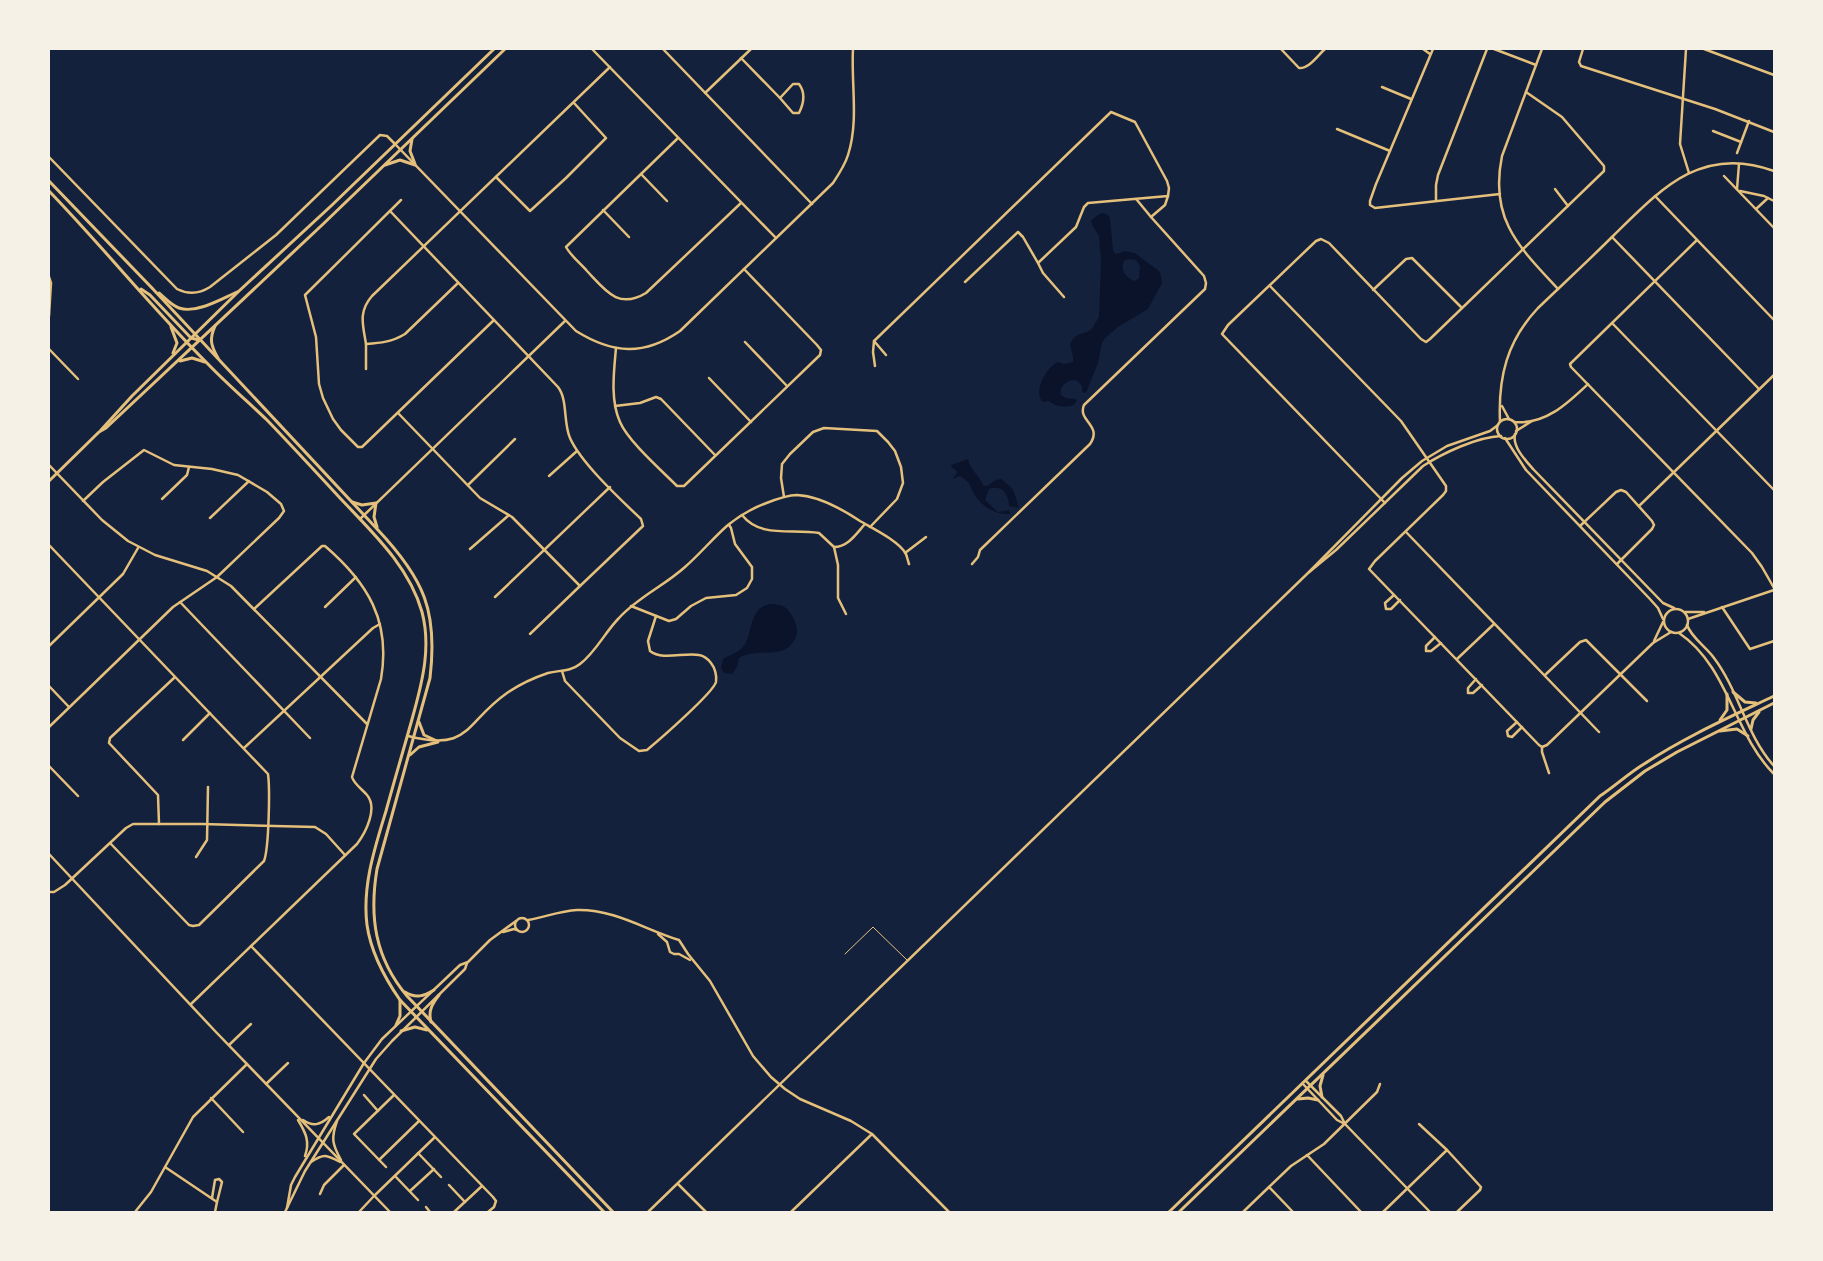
<svg xmlns="http://www.w3.org/2000/svg" width="1823" height="1261" viewBox="0 0 1823 1261" font-family="'Fira Sans',sans-serif">
<rect width="100%" height="100%" fill="#14213d"/>
<g fill="#0b132b" fill-rule="evenodd">
<path d="M1101,213L1107,214L1110,218L1113,250L1116,254L1125,251L1135,253L1159,271L1161,276L1162,283L1148,309L1118,327L1105,338L1102,343L1098,363L1086,393L1082,392V386L1076,380C1067,380 1059,386 1061,395L1066,398L1076,399L1077,400L1074,405C1064,408 1056,407 1049,401L1043,402C1032,393 1047,366 1058,362L1064,364L1073,362V357L1070,345C1074,333 1081,335 1091,330L1099,317L1101,261L1099,236L1092,225L1091,220ZM1128,259L1136,260L1140,266L1139,278L1135,281C1126,278 1120,270 1124,261Z"/>
<path d="M968,459C971,471 979,475 983,485L987,486L996,480L1001,479C1016,490 1014,492 1019,508L1009,506C1009,495 1002,484 989,489L985,500L998,512L1009,510L1010,514C995,515 982,507 974,494C970,486 969,480 959,476L954,479L953,478L957,473L956,470L952,468L951,465Z"/>
<path d="M771,604C780,604 786,606 791,614C795,621 800,630 795,639C784,661 757,647 739,658L737,667L732,674L724,673L721,668L723,659C731,654 739,653 745,644C753,631 749,607 771,604Z"/>
</g>
<g fill="none" stroke-linecap="round" stroke-linejoin="round">
<polyline stroke="#e5c07b" stroke-width="1" points="845,954 873,927 907,960"/>
<g stroke="#e5c07b" stroke-width="2.5">
<polyline points="592,49 776,238"/>
<polyline points="663,49 812,204"/>
<path d="M1281,49L1299,68C1309,69 1318,55 1325,49"/>
<polyline points="1423,49 1430,54"/>
<polyline points="1433,49 1376,184 1370,201 1370,205 1375,208 1500,194"/>
<polyline points="1494,49 1536,65"/>
<path d="M1542,49L1502,156C1489,219 1519,247 1558,289"/>
<polyline points="1583,49 1579,62 1581,66 1715,109 1774,132"/>
<polyline points="1686,49 1680,144 1689,173"/>
<polyline points="1704,49 1774,75"/>
<polyline points="741,58 780,98"/>
<path d="M793,84H799C805,92 804,103 799,113H793L780,98Z"/>
<polyline points="1382,87 1411,99"/>
<polyline points="705,93 751,49"/>
<polyline points="1337,129 1390,151"/>
<polyline points="1713,131 1741,142"/>
<path d="M678,138L566,247C571,256 580,263 587,271C605,290 618,310 646,293L741,203"/>
<polyline points="1737,153 1749,121"/>
<path d="M49,157L177,289C189,295 199,294 210,287L276,235L380,135L387,136L395,144"/>
<polyline points="641,174 667,201"/>
<polyline points="1724,176 1774,228"/>
<polyline points="496,177 530,211 566,178 606,138 574,103"/>
<polyline points="1555,189 1568,206"/>
<polyline points="1737,189 1739,164"/>
<polyline points="1740,191 1764,196 1774,201"/>
<polyline points="1655,196 1774,320"/>
<polyline points="401,200 305,295 316,337 319,384 323,398 333,419 341,430 358,447 362,447 494,320"/>
<polyline points="1436,200 1436,185 1438,175 1487,49"/>
<polyline points="1756,209 1768,198"/>
<polyline points="603,210 629,237"/>
<path d="M390,211L558,387C568,400 563,422 570,438C581,463 620,499 641,519L643,526L580,586L512,517L480,498L398,413"/>
<polyline points="1612,237 1759,389"/>
<polyline points="1697,240 1570,364 1571,367 1752,553 1762,567 1774,588"/>
<polyline points="1038,263 1043,273 1064,297"/>
<polyline points="49,277 51,283 49,316"/>
<polyline points="965,282 1018,232 1023,237 1038,263 1076,227 1084,207 1088,203 1168,196 1165,205 1151,217 1137,200"/>
<path d="M458,283L405,334C392,342 380,343 366,344C363,325 358,312 372,296L610,67"/>
<polyline points="1270,286 1401,421 1446,486 1446,491 1443,495 1375,561 1369,569 1539,745 1542,747 1547,745 1653,643 1671,632"/>
<polyline points="1373,290 1406,259 1412,258 1462,308"/>
<polyline points="1612,323 1774,490"/>
<polyline points="874,341 886,355"/>
<polyline points="745,342 787,386"/>
<polyline points="366,344 366,369"/>
<path d="M616,348C614,371 610,400 620,422C628,441 661,470 677,486H684L820,355L821,350L817,345L744,269"/>
<polyline points="49,349 78,379"/>
<polyline points="875,366 873,352 874,341 1111,112 1135,122 1167,181 1169,188 1168,196"/>
<polyline points="709,378 751,422"/>
<polyline points="615,406 640,403 656,397 661,399 715,455"/>
<path d="M1514,422C1545,425 1567,404 1588,384"/>
<polyline points="1516,431 1532,421"/>
<polyline points="49,465 102,520 128,541 155,555 207,571 231,586 367,724"/>
<polyline points="549,476 577,451"/>
<polyline points="468,485 515,439"/>
<polyline points="784,497 781,478 782,464 790,454 813,432 824,428 877,431 888,442 895,451 901,467 903,483 897,499 870,527"/>
<polyline points="162,499 187,475 189,467"/>
<polyline points="1385,503 1222,334 1228,325 1316,241 1321,239 1329,243 1421,339 1426,342 1430,339 1604,171 1604,166 1562,117 1526,92"/>
<polyline points="1639,506 1774,375"/>
<path d="M742,515C761,539 793,528 819,533L834,547C848,547 856,534 865,524"/>
<polyline points="210,518 249,481"/>
<polyline points="360,519 565,321"/>
<polyline points="1580,526 1616,492 1621,490 1626,492 1652,521 1654,525 1652,529 1617,564"/>
<polyline points="1406,532 1599,732"/>
<path d="M49,545L268,774C270,789 269,848 264,861L199,925L193,926L189,925L110,843"/>
<polyline points="834,547 838,565 838,598 846,614"/>
<polyline points="470,549 509,515"/>
<polyline points="905,553 926,537"/>
<path d="M972,564L978,557L980,550L1090,444C1103,425 1077,421 1084,405L1205,289L1206,283L1204,276L1151,217"/>
<polyline points="1394,595 1385,603 1386,609 1391,609 1400,600"/>
<polyline points="495,597 610,487"/>
<polyline points="180,602 310,738"/>
<polyline points="631,606 669,621 676,619 691,606 706,598 736,595 747,588 752,579 752,567 735,544 731,528 729,525"/>
<polyline points="325,607 356,577"/>
<polyline points="1722,607 1750,649 1774,641"/>
<polyline points="1685,612 1704,612"/>
<polyline points="1688,619 1774,590"/>
<polyline points="530,634 580,586"/>
<polyline points="1435,637 1426,646 1426,651 1431,651 1441,643"/>
<polyline points="1654,641 1663,622"/>
<polyline points="49,646 123,574 138,548"/>
<polyline points="1457,659 1494,624"/>
<path d="M562,671L565,681L620,738L639,751L647,750C659,740 713,693 716,682C717,676 715,668 711,663C708,659 705,656 699,655C684,652 663,661 650,651L648,641L656,616"/>
<polyline points="1545,675 1580,642 1586,640 1647,701"/>
<polyline points="1476,679 1468,688 1468,693 1473,693 1482,685"/>
<polyline points="49,686 69,707"/>
<polyline points="1517,722 1507,731 1508,736 1512,737 1522,727"/>
<polyline points="49,727 173,607 217,577 279,518 284,511 281,504 267,492 238,475 212,469 174,465 144,450 103,482 83,501"/>
<path d="M408,736C471,752 464,723 507,693C520,684 533,678 548,673C559,670 570,672 580,664C596,652 605,632 619,618C638,597 664,586 685,567C700,554 713,538 728,525C739,516 751,509 764,504C774,500 786,495 797,495C819,496 842,509 860,521C872,528 899,541 906,554C907,557 908,561 909,564"/>
<polyline points="183,740 210,713"/>
<polyline points="1542,747 1542,752 1549,773"/>
<polyline points="244,748 373,628 380,624"/>
<polyline points="49,766 78,796"/>
<polyline points="159,824 158,795 109,743 110,738 175,677"/>
<polyline points="196,857 207,840 208,787"/>
<polyline points="49,892 54,892 65,885 126,828 133,824 202,824 315,827 326,834 345,855"/>
<polyline points="251,946 493,1197 496,1201 494,1207 488,1212"/>
<path d="M191,1004L357,844C366,832 378,808 367,795C362,789 354,784 352,777L381,679C391,621 368,583 325,546H322L254,609"/>
<polyline points="229,1045 251,1024"/>
<polyline points="266,1084 288,1063"/>
<polyline points="364,1095 378,1111"/>
<polyline points="211,1098 243,1132"/>
<polyline points="1419,1124 1447,1150"/>
<polyline points="418,1153 441,1177"/>
<polyline points="1307,1155 1361,1212"/>
<polyline points="379,1160 419,1121"/>
<polyline points="165,1167 217,1202 215,1212"/>
<polyline points="386,1167 354,1134 394,1095"/>
<polyline points="395,1176 418,1200"/>
<polyline points="678,1184 706,1212"/>
<polyline points="449,1185 465,1202"/>
<polyline points="410,1191 434,1169"/>
<polyline points="320,1194 324,1185 344,1165"/>
<polyline points="212,1198 215,1180 219,1179 222,1182 217,1202"/>
<polyline points="426,1207 430,1212"/>
<polyline points="135,1212 151,1192 193,1117 247,1064"/>
<polyline points="359,1212 374,1196 435,1137"/>
<polyline points="454,1212 482,1186"/>
<polyline points="791,1212 872,1134"/>
<polyline points="1243,1212 1269,1187"/>
<polyline points="1293,1212 1269,1187 1291,1166 1324,1144 1377,1092 1380,1084"/>
<polyline points="1383,1212 1447,1150 1481,1187 1480,1190 1457,1212"/>
</g>
<g stroke="#e5c07b" stroke-width="2.5">
<path d="M395,144L576,331C613,354 644,356 680,331L833,183C839,174 845,165 848,155C859,121 851,84 853,49"/>
<polyline points="1502,406 1509,419"/>
<circle cx="1507" cy="429" r="10"/>
<path d="M1500,422C1498,377 1507,341 1538,308C1563,284 1588,261 1613,236C1660,190 1701,144 1774,171"/>
<path d="M1515,434C1512,447 1526,461 1534,470L1663,603L1674,608"/>
<polyline points="1505,438 1526,470 1649,598 1658,608 1663,619"/>
<polyline points="1309,572 1402,478 1422,461 1447,446 1490,431 1498,425"/>
<circle cx="1676" cy="621" r="12"/>
<path d="M1687,625C1691,637 1706,647 1714,658C1739,691 1746,735 1774,766"/>
<path d="M1679,633C1729,667 1733,733 1774,774"/>
<polyline points="49,854 215,1031 390,1212"/>
<circle cx="522" cy="925" r="7"/>
<path d="M528,920C545,917 560,911 577,910C614,909 646,930 679,940L688,954L710,981L753,1056L771,1077L785,1089L800,1099L851,1121L872,1134L949,1212"/>
<polyline points="503,932 514,929 517,930"/>
<polyline points="658,934 667,942 670,952 674,954 679,954 690,960"/>
<polyline points="1306,1081 1341,1116 1345,1124 1430,1212"/>
<polyline points="1303,1084 1337,1120 1343,1123"/>
<path d="M298,1120C306,1133 310,1142 305,1156"/>
<path d="M303,1120C313,1127 320,1125 329,1117"/>
<path d="M337,1121C331,1138 332,1144 341,1160"/>
<path d="M311,1162C324,1153 327,1155 340,1162"/>
<polyline points="287,1208 291,1185 295,1177 364,1063 382,1039 460,965 468,962 490,940 516,921"/>
<polyline points="285,1212 305,1171 376,1059 392,1041 465,969 467,963"/>
<path d="M648,1212L1308,573L1336,550L1423,466C1443,453 1477,437 1501,436"/>
</g>
<g stroke="#e5c07b" stroke-width="3">
<polyline points="412,139 410,151 415,164"/>
<polyline points="385,165 400,160 415,165"/>
<path d="M49,181L152,288L378,530C424,579 438,611 430,678L377,869C369,917 375,958 407,996L613,1212"/>
<path d="M49,191C103,247 152,308 207,363C226,383 247,401 267,420C292,446 316,472 340,498C372,532 409,566 422,612C431,646 423,679 414,712C405,745 395,778 386,811C375,847 362,886 367,925C371,953 384,977 400,1000L604,1212"/>
<polyline points="141,289 150,295 191,338 199,340"/>
<path d="M159,293C165,298 171,305 179,308C196,314 221,299 237,292"/>
<path d="M215,326C209,339 211,346 218,358"/>
<polyline points="171,327 177,343 173,353"/>
<polyline points="180,361 192,358 205,362"/>
<polyline points="101,430 132,396 239,291 331,206 494,49"/>
<polyline points="49,481 99,432 106,428 321,226 505,49"/>
<polyline points="352,502 362,505 376,503 374,517 377,527"/>
<polyline points="1733,692 1745,702 1756,703"/>
<polyline points="1720,720 1727,710 1727,694"/>
<polyline points="419,722 424,735 437,741"/>
<polyline points="1751,729 1753,720 1759,712"/>
<polyline points="1720,731 1737,729 1748,736"/>
<polyline points="410,755 419,747 438,742"/>
<path d="M405,992C416,999 424,996 434,990"/>
<path d="M431,1022C428,1011 432,1004 439,995"/>
<polyline points="396,1025 400,1016 400,1000"/>
<polyline points="401,1031 415,1027 427,1030"/>
<polyline points="1322,1097 1320,1086 1323,1075"/>
<polyline points="1298,1099 1308,1098 1318,1100"/>
<path d="M1169,1212L1600,796C1615,786 1629,773 1644,764C1685,737 1730,717 1774,696"/>
<polyline points="1179,1212 1605,802 1645,771 1677,752 1774,703"/>
</g>
</g>
<rect width="1823" height="1261" fill="none" stroke="#f6f1e7" stroke-width="100"/>
</svg>
